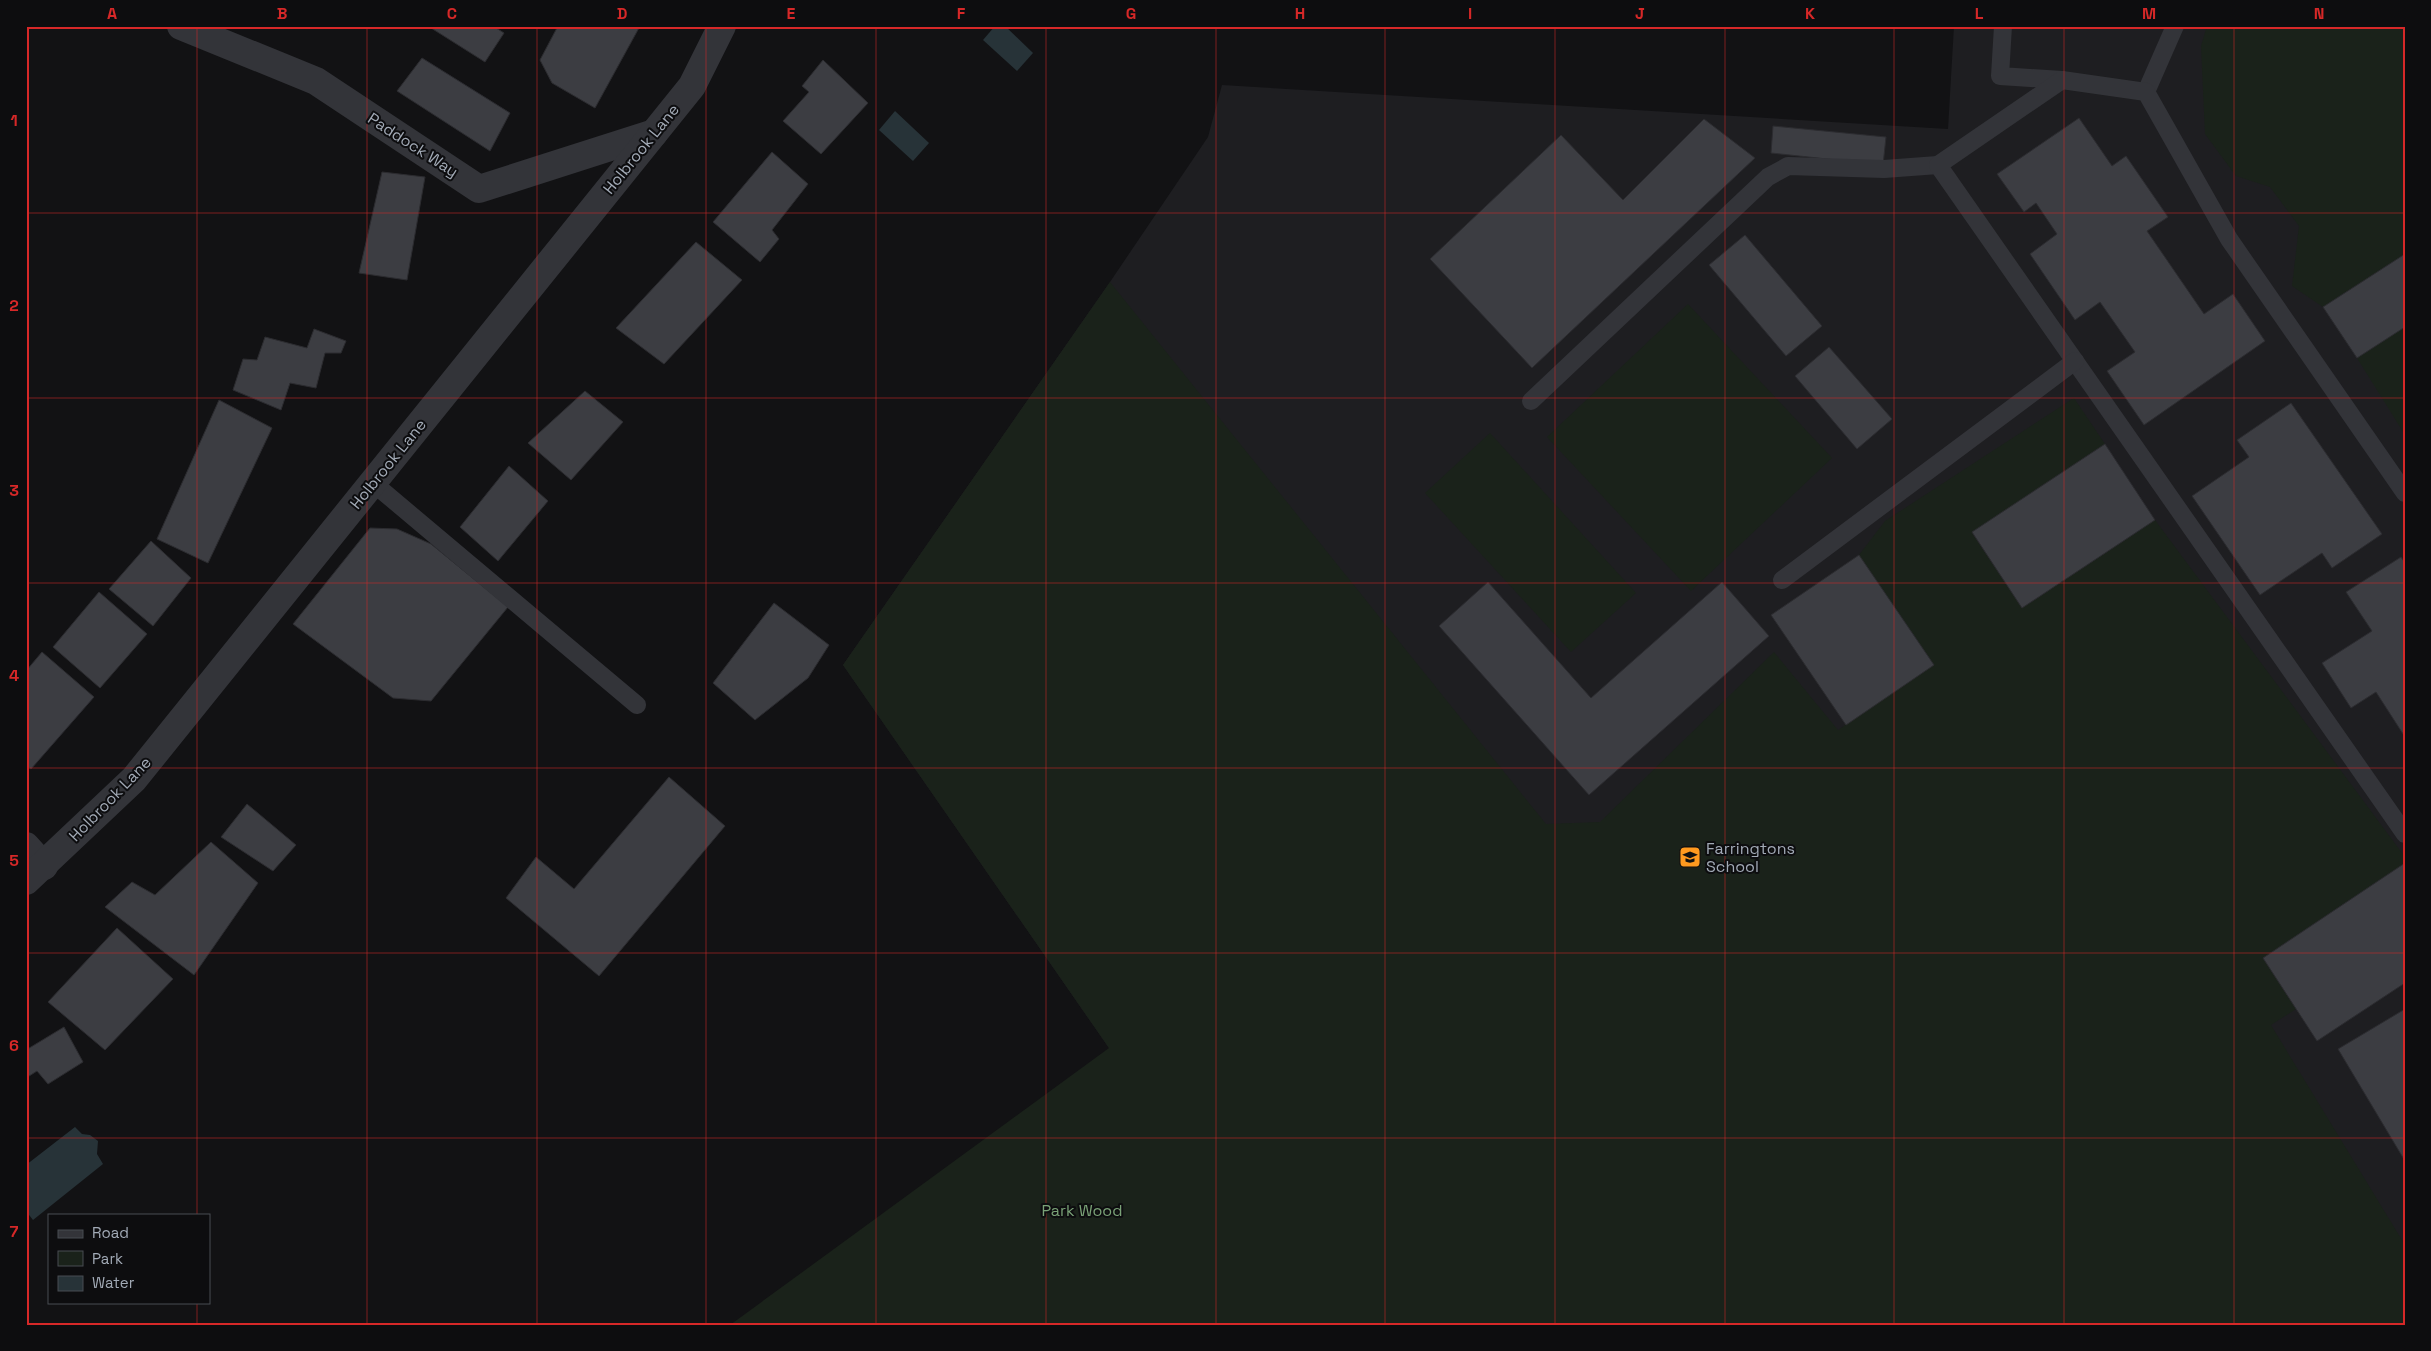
<svg xmlns="http://www.w3.org/2000/svg" width="2431" height="1351" viewBox="0 0 2431 1351" font-family="'Space Grotesk',sans-serif">
<rect width="100%" height="100%" fill="#121214"/>
<polygon fill="#1e1e21" points="1954,26 2405,26 2405,1325 1109,1048 843,665 1110,282 1208,137 1222,85 1948,129"/>
<g fill="#1a221a">
<polygon points="2207,26 2405,26 2405,254 2323,307 2292,286 2299,226 2270,187 2236,176 2205,134 2201,46"/>
<polygon points="1110,282 1546,824 1600,822 1774,652 1838,730 1934,665 1859,555 1885,521 2074,398 2105,444 1972,533 2022,608 2155,520 2405,857 2405,863 2263,958 2296,1009 2271,1025 2405,1245 2405,1325 730,1325 1109,1048 843,665"/>
<polygon points="1688,304 1832,458 1691,591 1547,437"/>
<polygon points="2405,327 2405,435 2357,358"/>
<polygon points="1490,433 1636,593 1571,652 1425,493"/>
</g>
<g fill="#273338">
<polygon points="995,26 1005,26 1033,53 1017,71 983,40"/>
<polygon points="895,111 929,143 913,161 879,130"/>
<polygon points="75,1127 82,1134 90,1135 98,1141 97,1154 103,1164 33,1220 26,1211 26,1165"/>
</g>
<g fill="#3c3d42" stroke="#2c2c30">
<polygon points="428,26 493,26 504,33 485,62"/>
<polygon points="558,26 640,26 595,108 552,83 540,60"/>
<polygon points="422,58 510,113 490,151 397,91"/>
<polygon points="823,60 868,103 821,154 783,121 809,92 802,86"/>
<polygon points="2079,118 2112,166 2126,156 2168,217 2147,231 2204,314 2233,294 2265,341 2144,425 2107,371 2135,352 2100,302 2075,320 2030,254 2057,234 2036,203 2024,212 1997,174"/>
<polygon points="1704,119 1755,158 1532,368 1430,259 1561,135 1623,200"/>
<polygon points="1773,126 1886,137 1883,165 1771,153"/>
<polygon points="772,152 808,184 772,230 779,239 760,262 713,222"/>
<polygon points="382,172 425,177 407,280 359,273"/>
<polygon points="1745,235 1822,326 1786,356 1709,265"/>
<polygon points="696,242 742,280 664,364 616,328"/>
<polygon points="2405,254 2405,327 2357,358 2323,307"/>
<polygon points="314,329 346,341 341,353 325,353 316,388 290,383 281,410 233,390 243,359 257,360 265,337 307,348"/>
<polygon points="1829,347 1892,419 1857,449 1795,376"/>
<polygon points="585,391 623,422 571,480 528,443"/>
<polygon points="219,400 272,428 208,563 157,539"/>
<polygon points="2291,403 2382,534 2332,568 2322,553 2260,595 2192,496 2249,457 2237,440"/>
<polygon points="2105,444 2155,520 2022,608 1972,532"/>
<polygon points="509,466 548,501 498,561 460,527"/>
<polygon points="370,528 397,529 431,544 508,607 431,701 393,698 293,624"/>
<polygon points="151,541 191,578 153,626 109,589"/>
<polygon points="1859,555 1934,665 1846,725 1771,615"/>
<polygon points="2401,557 2405,563 2405,737 2376,692 2351,708 2322,663 2372,631 2346,592"/>
<polygon points="1488,582 1591,698 1722,582 1769,636 1589,795 1439,626"/>
<polygon points="99,592 147,634 100,688 53,647"/>
<polygon points="774,603 829,645 808,678 755,720 713,683"/>
<polygon points="42,652 94,697 31,769 26,765 26,671"/>
<polygon points="669,777 725,826 599,976 506,898 536,857 574,889"/>
<polygon points="247,804 296,845 273,871 221,837"/>
<polygon points="211,842 258,883 194,975 105,907 132,882 155,895"/>
<polygon points="2405,863 2405,983 2317,1041 2263,958"/>
<polygon points="117,928 173,979 105,1050 48,1002"/>
<polygon points="2405,1009 2405,1161 2338,1049"/>
<polygon points="64,1027 83,1062 48,1084 37,1071 26,1078 26,1050"/>
</g>
<g fill="none" stroke-linecap="round" stroke-linejoin="round">
<g stroke="#333439" stroke-width="18">
<polyline points="2003,26 2000,76 2062,80"/>
<polyline points="2146,92 2175,26"/>
<polyline points="1531,401 1768,177 1788,166 1884,169 1938,165"/>
<polyline points="373,483 637,705"/>
<polyline points="2405,493 2229,239 2146,92 2062,80 1938,165 2405,834"/>
<polyline points="1782,580 2075,361"/>
</g>
<g stroke="#333439" stroke-width="28">
<polyline points="181,26 316,81 479,189 654,133"/>
<polyline points="26,846 44,866"/>
<polyline points="26,881 134,779 692,86 722,26"/>
</g>
</g>
<path fill="none" stroke="#d62828" stroke-width="1" stroke-opacity="0.55" d="M197,26V1215M367,26V1325M537,26V1325M706,26V1325M876,26V1325M1046,26V1325M1216,26V1325M1385,26V1325M1555,26V1325M1725,26V1325M1894,26V1325M2064,26V1325M2234,26V1325M26,213H2405M26,398H2405M26,583H2405M26,768H2405M26,953H2405M26,1138H2405M197,1302V1325"/>
<defs>
<g id="school-square" transform="scale(1.125)"><rect x="-9" y="-9" width="18" height="18" rx="4" fill="#ff9a1f" stroke="#0d0d0f"/><path d="M0-5L7-2L0 1L-7-2ZM-4 1L0 2.5L4 1V4Q0 6-4 4Z" fill="#111"/></g>
</defs>
<g fill-rule="evenodd">
<use href="#school-square" x="1690" y="857"/>
</g>
<g text-anchor="middle" dominant-baseline="central" stroke-width="4" stroke-linejoin="round" paint-order="stroke">
<g font-size="16" fill="#a2aab6" stroke="#0d0d0f">
<text transform="translate(413 145) rotate(33)">Paddock Way</text>
<text transform="translate(641 149) rotate(-51)">Holbrook Lane</text>
<text transform="translate(388 464) rotate(-51)">Holbrook Lane</text>
<text transform="translate(110 799) rotate(-46)">Holbrook Lane</text>
</g>
<g font-size="16" fill="#a2aab6" stroke="#0d0d0f" text-anchor="start">
<text x="1706" y="848">Farringtons<tspan x="1706" dy="18">School</tspan></text>
</g>
<g font-size="16" fill="#7aa277" stroke="#0d0d0f">
<text x="1082" y="1210">Park Wood</text>
</g>
</g>
<rect width="2431" height="1351" fill="none" stroke="#0d0d0f" stroke-width="55"/>
<rect x="48" y="1214" width="162" height="90" fill="#0d0d0f" stroke="#494c52"/>
<rect x="58" y="1230" width="25" height="8" fill="#333439" stroke="#494c52"/>
<text x="92" y="1238" font-size="15" fill="#a2aab6">Road</text>
<rect x="58" y="1251" width="25" height="15" fill="#1a221a" stroke="#494c52"/>
<text x="92" y="1264" font-size="15" fill="#a2aab6">Park</text>
<rect x="58" y="1276" width="25" height="15" fill="#273338" stroke="#494c52"/>
<text x="92" y="1288" font-size="15" fill="#a2aab6">Water</text>
<rect x="28" y="28" width="2376" height="1296" fill="none" stroke="#d62828" stroke-width="2"/>
<g font-size="16" text-anchor="middle" font-weight="bold" fill="#d62828">
<text x="112" y="19">A</text>
<text x="282" y="19">B</text>
<text x="452" y="19">C</text>
<text x="622" y="19">D</text>
<text x="791" y="19">E</text>
<text x="961" y="19">F</text>
<text x="1131" y="19">G</text>
<text x="1300" y="19">H</text>
<text x="1470" y="19">I</text>
<text x="1640" y="19">J</text>
<text x="1810" y="19">K</text>
<text x="1979" y="19">L</text>
<text x="2149" y="19">M</text>
<text x="2319" y="19">N</text>
<text x="14" y="126">1</text>
<text x="14" y="311">2</text>
<text x="14" y="496">3</text>
<text x="14" y="681">4</text>
<text x="14" y="866">5</text>
<text x="14" y="1051">6</text>
<text x="14" y="1237">7</text>
</g>
</svg>
